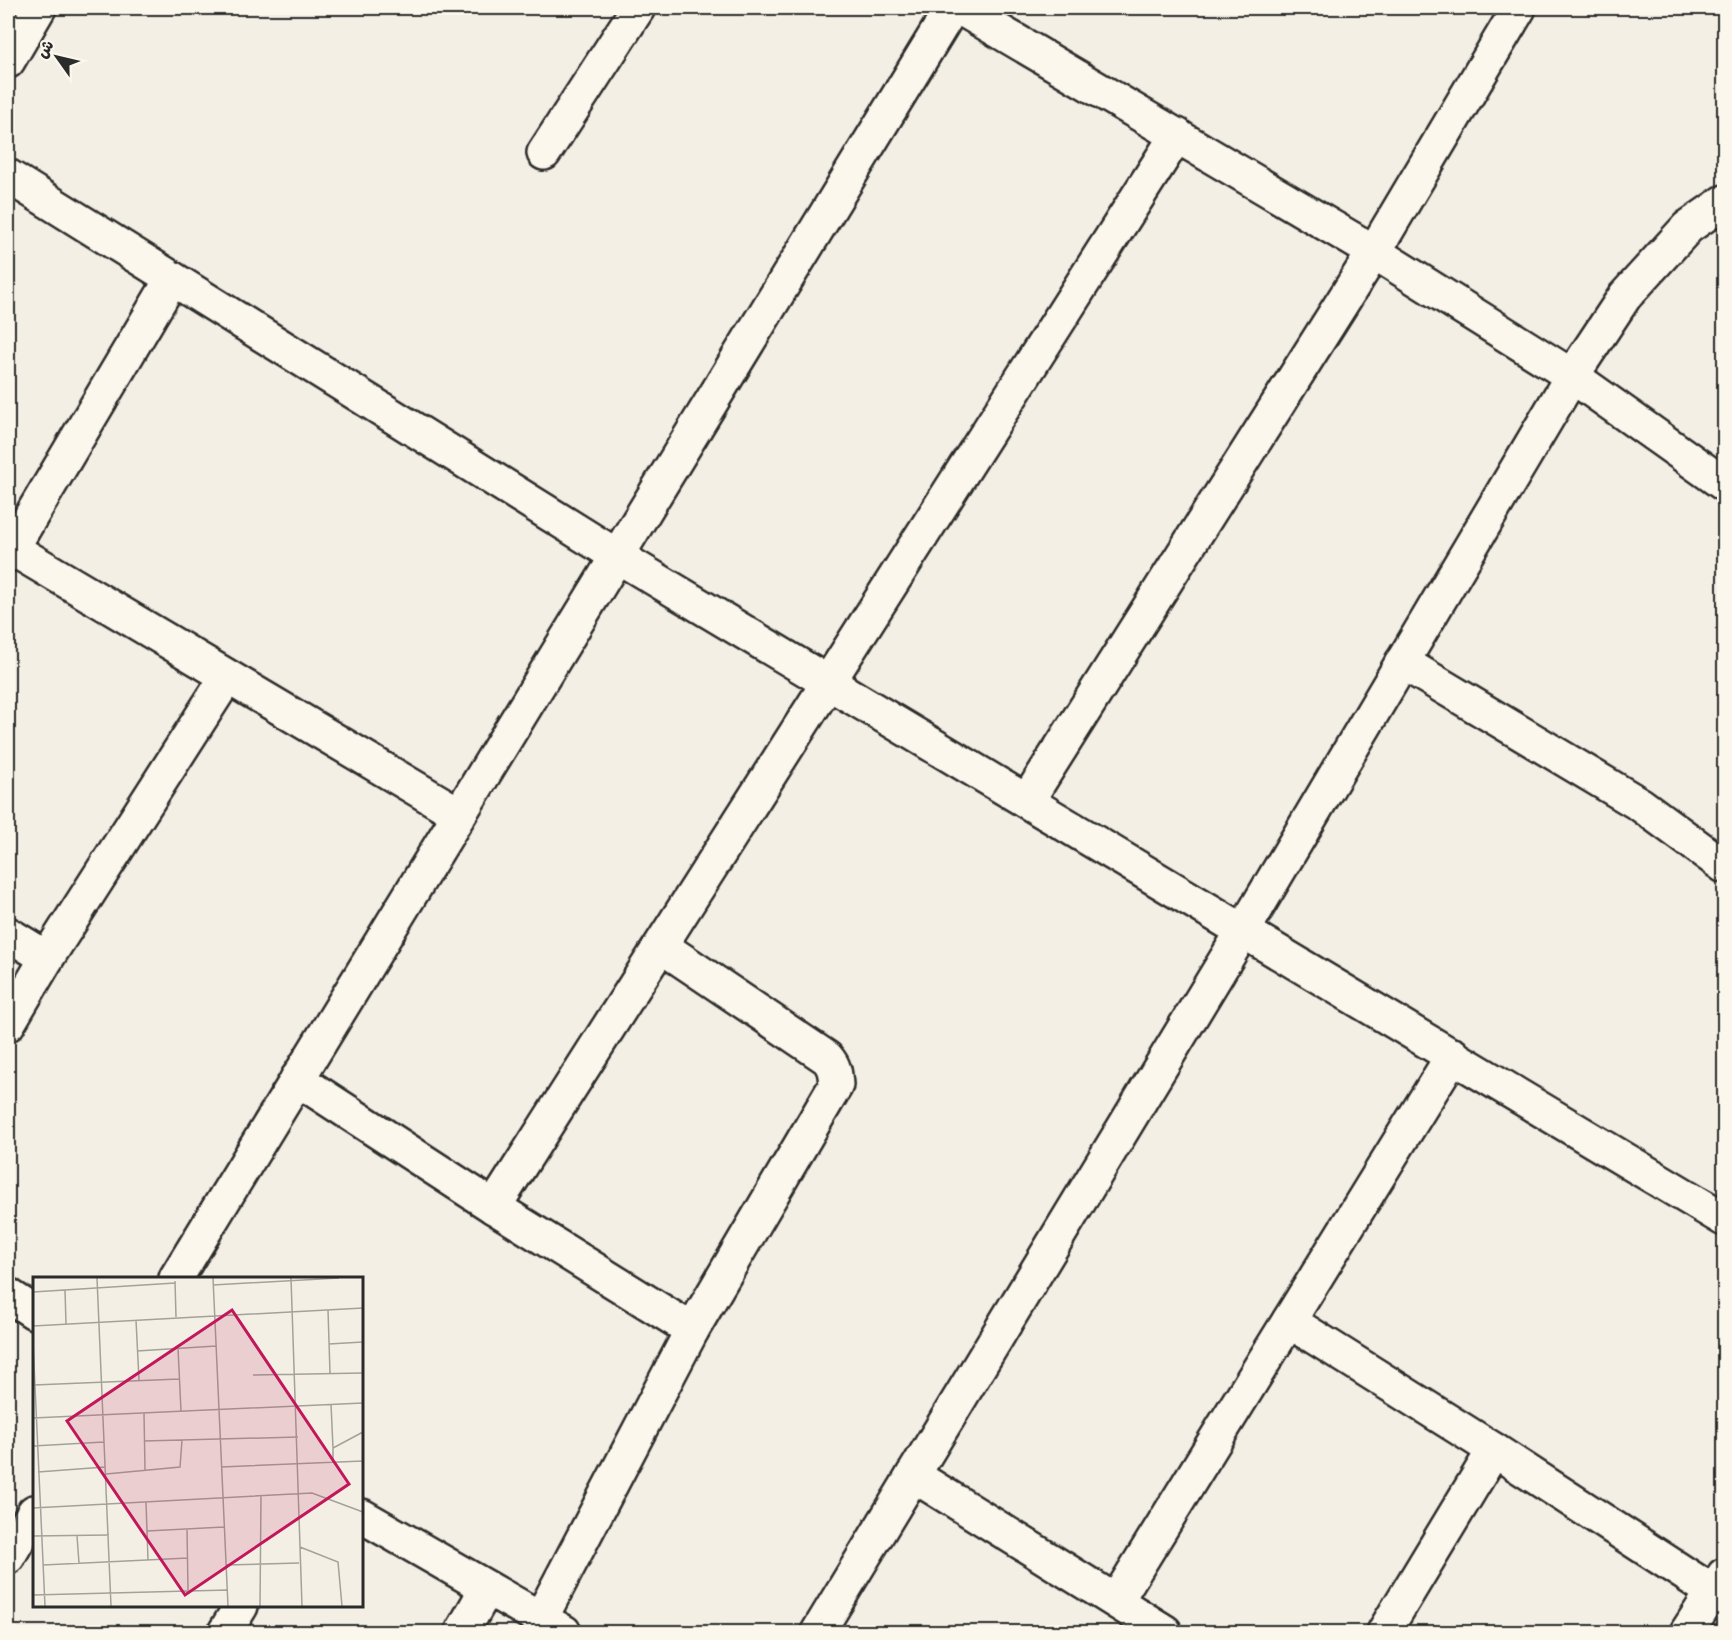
<svg xmlns="http://www.w3.org/2000/svg" width="1732" height="1640" viewBox="0 0 1732 1640" font-family="'Indie Flower','Playpen Sans Arabic',sans-serif">
<rect width="100%" height="100%" fill="#f3efe4"/>
<filter id="ink" filterUnits="userSpaceOnUse"><feTurbulence type="fractalNoise" baseFrequency=".0167" numOctaves="2"/><feDisplacementMap in="SourceGraphic" scale="12" xChannelSelector="R" yChannelSelector="G"/><feConvolveMatrix kernelMatrix="1 2 1 2 8 2 1 2 1" color-interpolation-filters="sRGB"/></filter>
<g filter="url(#ink)">
<g fill="none" stroke-linecap="round" stroke-linejoin="round">
<g stroke="#2b2b2b" stroke-width="38">
<g id="minor">
<polyline points="960,8 1374,252 1572,376 1724,484"/>
<polyline points="8,61 39,8"/>
<polyline points="544,153 638,8"/>
<polyline points="8,176 617,556 1724,1219"/>
<polyline points="11,548 459,814"/>
<polyline points="8,555 172,279"/>
<polyline points="1402,662 1641,805 1724,866"/>
<polyline points="1027,801 1374,252 1519,8"/>
<polyline points="8,934 47,958"/>
<polyline points="8,1024 47,958 227,677"/>
<polyline points="297,1079 494,1207 692,1330"/>
<polyline points="494,1207 1177,135"/>
<polyline points="176,1278 952,8"/>
<polyline points="1289,1321 1494,1450 1713,1592"/>
<polyline points="913,1475 1165,1632"/>
<polyline points="8,1557 34,1512"/>
<polyline points="1116,1601 1453,1055"/>
<path d="M541,1618L692,1330L836,1085C835,1074 835,1067 827,1058L661,946"/>
<polyline points="225,1632 241,1606"/>
<polyline points="462,1632 487,1588"/>
<polyline points="818,1632 1243,931 1572,376 1625,296 1688,227 1724,202"/>
<polyline points="1384,1632 1494,1450"/>
<polyline points="1687,1632 1724,1575"/>
</g>
</g>
<g stroke="#2b2b2b" stroke-width="38">
<g id="tertiary">
<polyline points="8,1295 34,1312"/>
<polyline points="362,1516 564,1632"/>
</g>
</g>
<use href="#minor" stroke="#fbf7ec" stroke-width="33"/>
<use href="#tertiary" stroke="#fbf7ec" stroke-width="33"/>
</g>
</g>
<g transform="translate(33 1277)">
<rect width="330" height="330" fill="#f3efe4"/>
<path fill="none" stroke="#a3a19a" stroke-width="1.5" d="M64,1L78,329M180,1L195,329M258,1L269,329M142,4L143,40M180,8L306,1M32,13L33,47M0,15L142,6M295,33L297,96M103,43L106,103M0,49L330,31M0,65L12,329M296,67L330,65M145,71L148,134M104,74L183,69M220,98L330,96M1,108L146,102M298,127L300,171M111,136L112,193M0,141L330,126M111,164L265,160M0,169L71,165M300,186V171L330,155M188,190L330,184M5,195L72,190M73,197L147,190L149,163M113,225L115,283M0,231L279,216L330,235M154,252L155,313M114,254L191,250M0,259L76,258M44,259L46,286M267,270L305,285L309,329M10,288L155,281M193,288L266,286M0,318L195,313M227,329L228,219"/>
<path fill="#c2185b" fill-opacity="0.15" stroke="#c2185b" stroke-width="3" d="M199,33L316,207L152,318L34,144Z"/>
<rect width="330" height="330" fill="none" stroke="#2b2b2b" stroke-width="3"/>
</g>
<rect width="1732" height="1640" fill="none" stroke="#fbf7ec" stroke-width="30"/>
<rect x="15" y="15" width="1702" height="1610" fill="none" stroke="#2b2b2b" stroke-width="2" filter="url(#ink)"/>
<g transform="translate(57 57) rotate(304)" stroke="#fbf7ec" stroke-width="4.5" paint-order="stroke">
<path d="M0-4.5L10 22L0 15L-10 22Z" fill="#2b2b2b"/>
<text y="-9" font-size="16" font-weight="bold" text-anchor="middle" fill="#2b2b2b">ش</text>
</g>
</svg>
